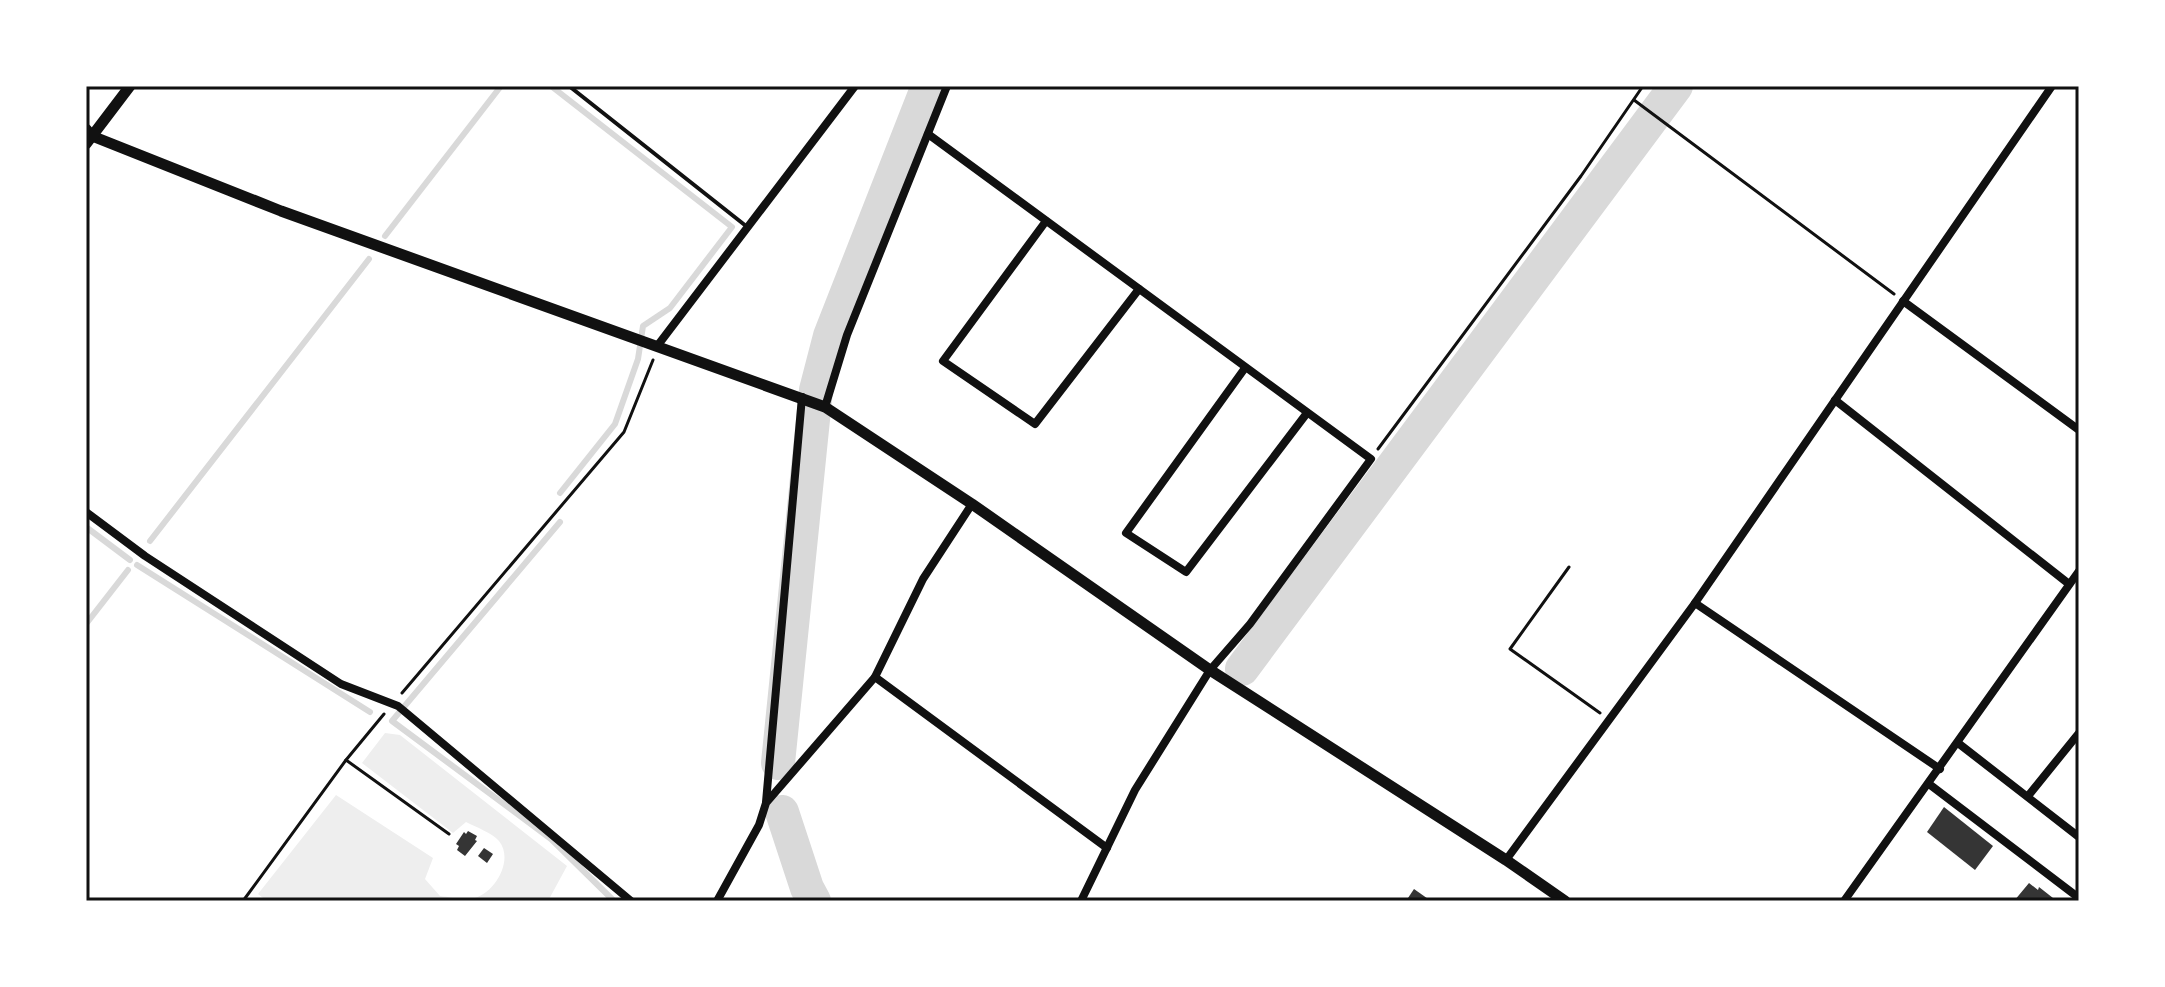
<svg xmlns="http://www.w3.org/2000/svg" width="2165" height="987" viewBox="0 0 2165 987" font-family="'Exo 2',sans-serif">
<rect width="100%" height="100%" fill="#fff"/>
<path fill="#eee" d="M385,733L400,735L567,866L548,901H267L258,894L336,795L433,858L425,879L440,896C449,897 461,900 471,899C493,896 515,861 499,841C492,833 476,827 466,822L453,833L362,763Z"/>
<g fill="none" stroke-linecap="round" stroke-linejoin="round">
<g stroke="#d9d9d9" stroke-width="6">
<polyline points="551,86 732,227 670,308 643,326 638,359 615,424 560,493"/>
<polyline points="385,236 501,86"/>
<polyline points="560,522 392,721 551,839 614,901"/>
<polyline points="86,527 130,560"/>
<polyline points="150,541 369,259"/>
<polyline points="137,565 370,712"/>
<polyline points="86,624 128,570"/>
</g>
<g stroke="#d9d9d9" stroke-width="34">
<polyline points="1242,669 1676,86"/>
<polyline points="778,763 816,390 830,336 928,86"/>
<polyline points="782,812 807,888 814,901"/>
</g>
</g>
<g fill="#353535">
<polygon points="1944,807 1993,846 1975,870 1927,832"/>
<polygon points="468,831 477,836 475,840 477,841 465,856 457,850 459,846 456,844 464,832 466,834"/>
<polygon points="484,848 493,854 487,863 478,856"/>
<polygon points="2029,883 2038,890 2039,887 2053,898 2051,901 2014,901"/>
<polygon points="1414,889 1431,901 1406,901"/>
</g>
<g fill="none" stroke-linecap="round" stroke-linejoin="round">
<g stroke="#111" stroke-width="3">
<polyline points="1634,100 1894,294"/>
<polyline points="1378,449 1581,176 1643,86"/>
<polyline points="1569,567 1510,649 1600,713"/>
<polyline points="402,693 624,432 653,360"/>
<polyline points="346,760 449,834"/>
<polyline points="243,901 346,760 384,714"/>
</g>
<polyline stroke="#111" stroke-width="4" points="569,86 746,226"/>
<g stroke="#111" stroke-width="8">
<polyline points="928,134 1371,459 1250,624 1210,670 1135,790 1081,901"/>
<polyline points="1046,221 943,361 1035,424 1139,289"/>
<polyline points="1903,301 2079,430"/>
<polyline points="658,345 855,86"/>
<polyline points="1245,368 1126,533 1186,572 1307,413"/>
<polyline points="1835,400 2069,584"/>
<polyline points="825,407 847,335 947,86"/>
<polyline points="86,512 145,556 341,684 398,706 631,901"/>
<polyline points="1695,603 1940,769"/>
<polyline points="875,677 1107,848"/>
<polyline points="1958,743 2079,837"/>
<polyline points="1929,784 2079,898"/>
<polyline points="2028,796 2079,733"/>
<polyline points="766,802 802,397"/>
<polyline points="1506,860 1695,603 2052,86"/>
<polyline points="717,901 759,825 766,803 875,677 923,579 972,504"/>
<polyline points="1844,901 2079,571"/>
</g>
<g stroke="#111" stroke-width="11">
<polyline points="86,129 92,136 281,211 825,407 972,504 1210,670 1506,860 1565,901"/>
<polyline points="86,144 130,86"/>
</g>
</g>
<rect width="2165" height="987" fill="none" stroke="#ffffff" stroke-width="176"/>
<rect x="88" y="88" width="1989" height="811" fill="none" stroke="#111" stroke-width="3"/>
</svg>
